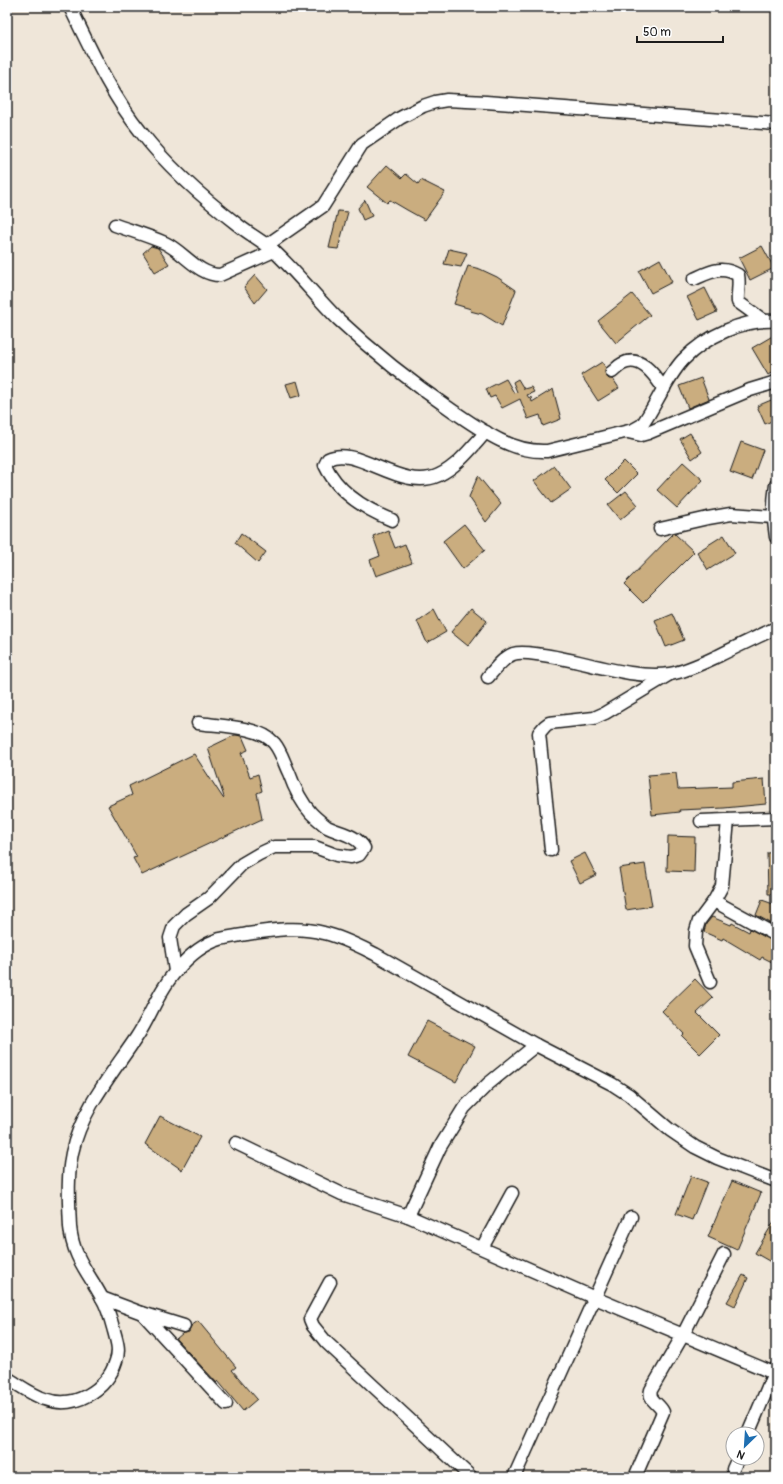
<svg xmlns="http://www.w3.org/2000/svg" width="783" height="1484" viewBox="0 0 783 1484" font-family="Pangolin,sans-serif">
<rect width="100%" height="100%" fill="#efe6d9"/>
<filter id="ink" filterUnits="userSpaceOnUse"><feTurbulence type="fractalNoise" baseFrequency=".025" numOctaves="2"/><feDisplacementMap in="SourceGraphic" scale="8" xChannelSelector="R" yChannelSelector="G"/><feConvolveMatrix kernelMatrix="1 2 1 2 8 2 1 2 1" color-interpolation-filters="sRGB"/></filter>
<g filter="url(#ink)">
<g fill="#caad7f" stroke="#1c1c1c">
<polygon points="387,165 402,178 406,174 418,184 421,180 445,192 425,220 407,210 390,200 387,203 367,187"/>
<polygon points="365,200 372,216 363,220 358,208"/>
<polygon points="338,211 348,212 338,249 329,248"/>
<polygon points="151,246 158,248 169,264 155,272 143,253"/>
<polygon points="762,246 774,268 750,280 739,258"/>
<polygon points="449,249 467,253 461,267 444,264"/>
<polygon points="660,259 672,282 651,293 639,271"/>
<polygon points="468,266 480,269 497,277 516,290 502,326 482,314 470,311 471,309 454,304"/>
<polygon points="255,275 267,289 255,303 244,287"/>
<polygon points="705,288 717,312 699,320 687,297"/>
<polygon points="632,294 650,315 616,343 598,321"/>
<polygon points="776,334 776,370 768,375 752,348"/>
<polygon points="602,362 606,368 605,372 606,376 609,379 613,379 619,388 598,401 581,375"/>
<polygon points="701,378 709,399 688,408 679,386"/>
<polygon points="506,379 514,393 517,392 513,382 518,379 524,389 531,387 534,392 527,395 529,398 531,397 532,402 553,389 561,419 543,426 540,415 528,419 520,399 502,408 495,396 490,398 486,389"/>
<polygon points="297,381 301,395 291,398 286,384"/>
<polygon points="776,398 776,419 765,424 757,406"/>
<polygon points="690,433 702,452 692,459 680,439"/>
<polygon points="741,442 763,450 752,480 730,472"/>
<polygon points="624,461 637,474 618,493 605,480"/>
<polygon points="683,462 703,480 677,508 657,490"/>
<polygon points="554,466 571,489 551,503 534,481"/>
<polygon points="478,476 501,504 486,522 469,497"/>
<polygon points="626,491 638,505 620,520 608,505"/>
<polygon points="464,524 485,550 463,569 443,541"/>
<polygon points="388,530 395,548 405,544 412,563 376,576 370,560 380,556 373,536"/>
<polygon points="241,533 266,552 258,563 235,543"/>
<polygon points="674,533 694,552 643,603 624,584"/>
<polygon points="724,535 735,553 708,570 697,552"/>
<polygon points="471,608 487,621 468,646 451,632"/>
<polygon points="434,609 446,632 427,643 417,621"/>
<polygon points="672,613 684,640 666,647 655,620"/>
<polygon points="235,735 242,736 248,750 241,753 250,777 258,774 262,791 257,793 262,819 142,875 133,858 137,857 108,806 132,795 129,786 194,754 223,798 224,797 208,748"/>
<polygon points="676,773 678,789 732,787 732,782 764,779 766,804 724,808 679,810 680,812 652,815 648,775"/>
<polygon points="668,836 695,837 694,872 667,871"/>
<polygon points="776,852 776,894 768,894 767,853"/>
<polygon points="585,853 596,875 580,883 569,861"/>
<polygon points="645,864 652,906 626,910 619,868"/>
<polygon points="762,900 776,905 776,926 756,915"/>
<polygon points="712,917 731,925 732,923 749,932 750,929 776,942 776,964 762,957 760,960 723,938 722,940 704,932 706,924"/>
<polygon points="695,979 713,998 697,1013 719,1035 700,1054 682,1036 684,1034 662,1011"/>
<polygon points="427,1021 475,1046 456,1082 408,1057"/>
<polygon points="160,1116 200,1137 182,1170 145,1144"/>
<polygon points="691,1176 707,1182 692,1220 676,1214"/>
<polygon points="732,1181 761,1193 737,1250 708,1237"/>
<polygon points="776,1218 776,1265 755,1253"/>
<polygon points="743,1275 748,1278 735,1306 727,1302"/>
<polygon points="198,1321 236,1367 232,1370 257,1399 243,1411 218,1381 217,1383 176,1339 183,1333 189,1332 191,1326"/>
</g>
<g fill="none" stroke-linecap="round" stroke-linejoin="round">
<g stroke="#1c1c1c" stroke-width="15">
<g id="minor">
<path d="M70,7C91,50 111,95 141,132C168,167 203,198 238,225C250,235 265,242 276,253C298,274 317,298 338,319C374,353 412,383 453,411C481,430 512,453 547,451L633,430L642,425C656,405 667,377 683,360C706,336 743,319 776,321"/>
<path d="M115,225C132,231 149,236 165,243C184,252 198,275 220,275L274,251L267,245L323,206L362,144L400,118L423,106L435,102L447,100L486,102L776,124"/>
<path d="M694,279C710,272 721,265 738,275C740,285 737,293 738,302L763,320"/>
<path d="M612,372C615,370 618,366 622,364C641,354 655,376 664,389"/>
<polyline points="628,432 641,435 648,433 750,390 776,382"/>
<path d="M776,485C773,503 773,519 776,537"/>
<path d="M392,520C365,509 338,493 325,465L328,459C357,444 401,493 439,475C458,466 472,447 486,432"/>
<polyline points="660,529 708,518 731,514 773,517"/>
<path d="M488,677C495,669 503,658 513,654C522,651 534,654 543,655C582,660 632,680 670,674C687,671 703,663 718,656C738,646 757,637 776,628"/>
<polyline points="701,821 776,818"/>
<polyline points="551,850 539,733 545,726 549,723 594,718 605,713 668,675"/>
<polyline points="714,901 776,935"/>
<path d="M175,971L170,938L174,926L186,914L209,898L242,864L259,854L274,847H315L336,855L351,857L359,855L364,848C357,835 339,833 327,827C322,823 316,818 311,813C301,802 294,787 289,773C284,763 281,751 274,743C260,726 219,726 198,723"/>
<polyline points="710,982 695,946 696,931 699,921 714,901 722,886 728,820"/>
<polyline points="236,1143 342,1194 408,1216 595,1298 776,1374"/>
<polyline points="408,1216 440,1147 464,1108 488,1084 536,1045"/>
<polyline points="482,1248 512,1193"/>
<polyline points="330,1282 310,1319 313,1326 326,1342 471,1477"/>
<polyline points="102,1298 142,1313 184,1326"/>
<polyline points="142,1313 226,1404"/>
<path d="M7,1378C19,1385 32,1395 45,1399C74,1410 107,1390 116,1361C120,1350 117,1342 114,1331C111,1320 108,1308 102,1298C89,1273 73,1258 70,1227C69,1203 67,1177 72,1153C81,1110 112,1074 136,1038C151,1016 158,991 176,971C187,958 203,944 220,939C228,937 238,936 247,934C273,930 298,926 324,933C342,937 359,946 375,954L536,1045L612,1084L629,1095L670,1130L695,1147L717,1158L776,1181"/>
<polyline points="748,1434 776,1368"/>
<polyline points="733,1469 738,1458"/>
<polyline points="514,1477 631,1217"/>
<path d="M635,1477L663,1412C659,1403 648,1401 651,1390L683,1335L724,1254"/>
</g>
</g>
<use href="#minor" stroke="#fff" stroke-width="12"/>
</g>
</g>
<rect width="783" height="1484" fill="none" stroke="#fff" stroke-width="24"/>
<rect x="12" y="12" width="759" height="1460" fill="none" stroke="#1c1c1c" stroke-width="1.5" filter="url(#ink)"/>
<g transform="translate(745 1446) rotate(205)"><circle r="19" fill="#ffffff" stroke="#a4a4a4"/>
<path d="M0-3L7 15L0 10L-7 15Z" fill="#1f6fb2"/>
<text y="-6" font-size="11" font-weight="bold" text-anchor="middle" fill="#1c1c1c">N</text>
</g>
<path d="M637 36v6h86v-6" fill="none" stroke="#1c1c1c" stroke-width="2"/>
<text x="643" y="36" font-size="12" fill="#1c1c1c" stroke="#ffffff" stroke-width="3" paint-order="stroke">50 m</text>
</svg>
